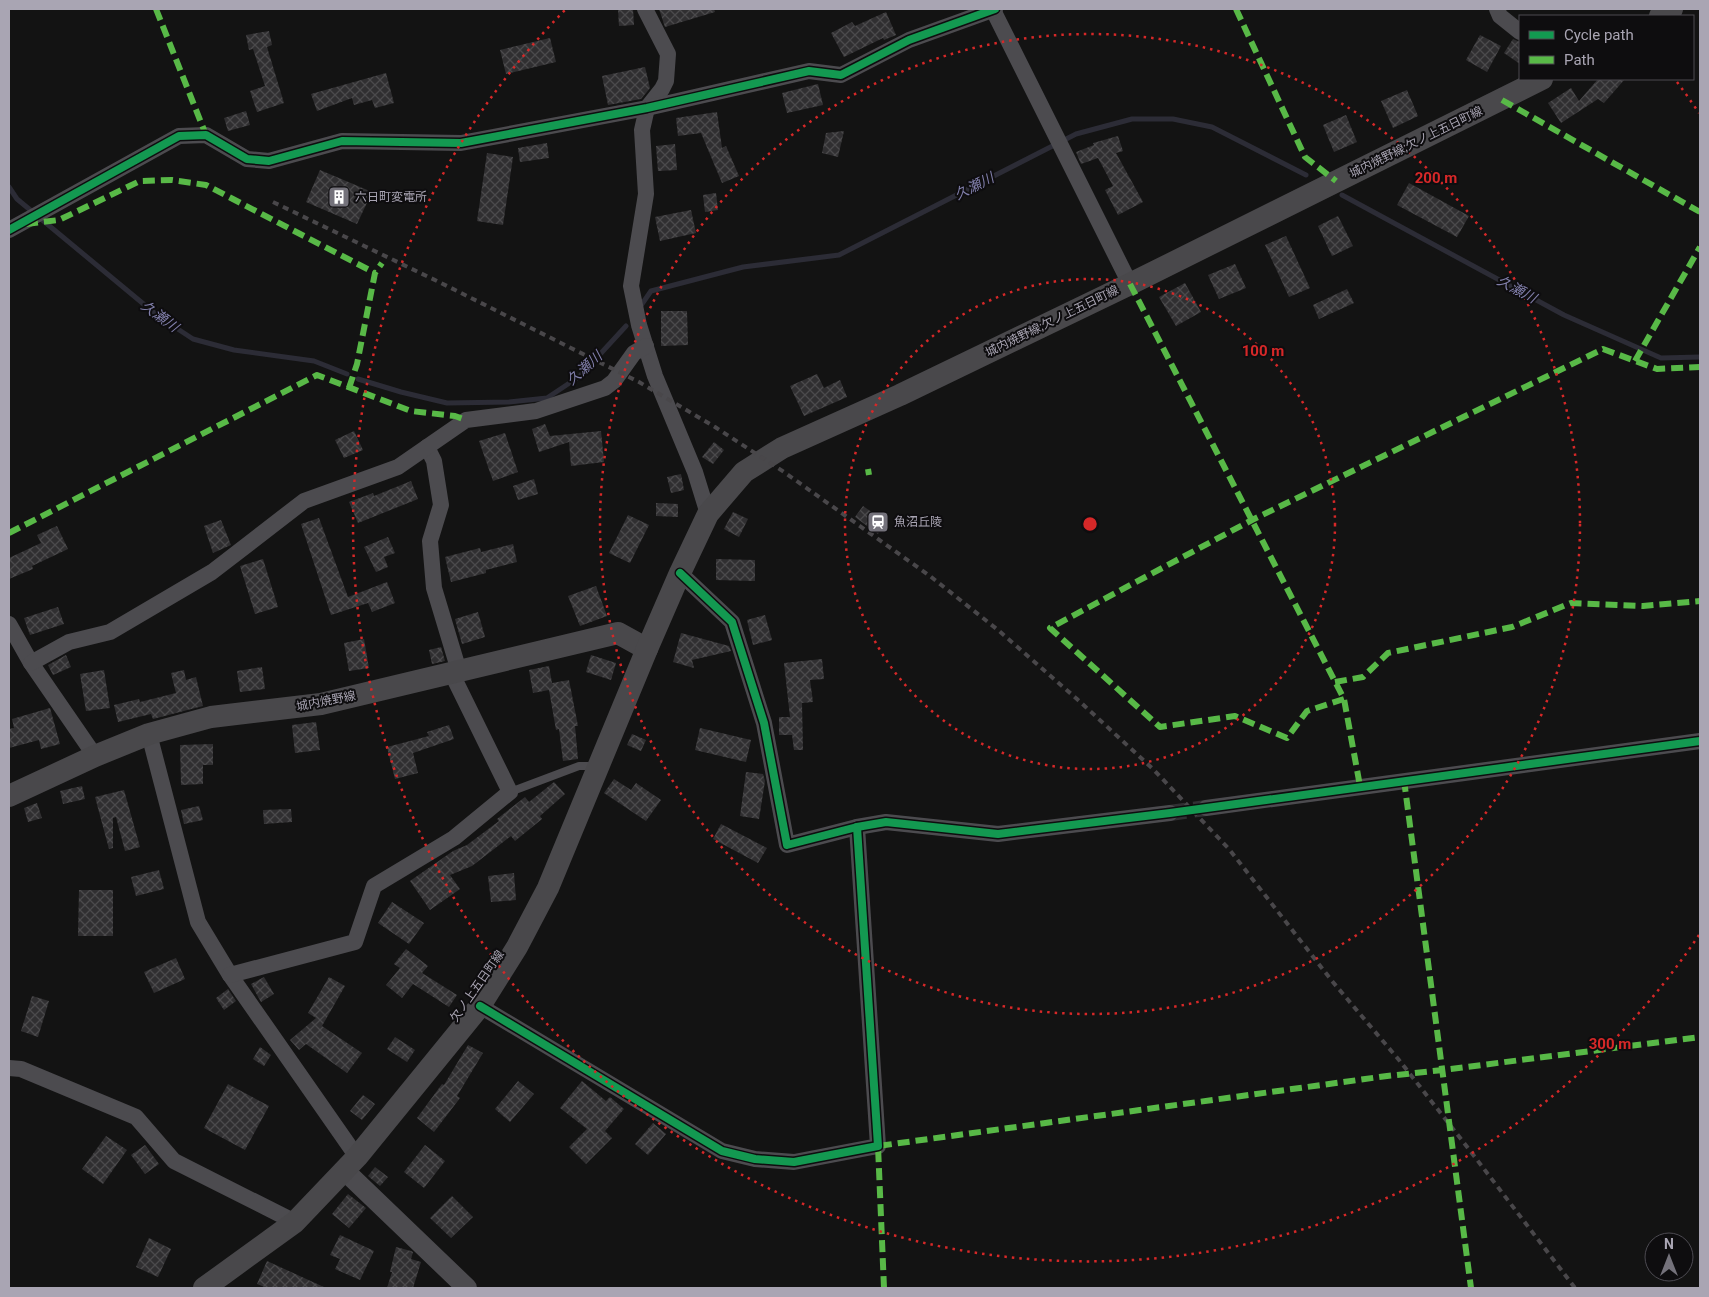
<svg xmlns="http://www.w3.org/2000/svg" width="1709" height="1297" viewBox="0 0 1709 1297" font-family="Roboto,'Noto Sans JP',sans-serif">
<defs>
<pattern id="building-cross-hatch" width="8" height="8" patternUnits="userSpaceOnUse" patternTransform="scale(1.25)"><rect width="8" height="8" fill="#302f31"/><path d="M0 0l8 8M0 8l8-8" fill="none" stroke="#4b4a4c"/></pattern>
</defs>
<rect width="100%" height="100%" fill="#131313"/>
<g fill="none" stroke-linecap="round" stroke-linejoin="round">
<g stroke="#2c2c36" stroke-width="5">
<polyline points="9,187 17,199 158,316 193,339 234,350 314,361 347,374"/>
<polyline points="1342,195 1564,315 1661,358 1700,357"/>
<polyline points="642,304 651,291 743,267 839,255 1076,134 1132,119 1173,119 1212,127 1306,175"/>
<polyline points="358,379 401,392 447,403 509,402 547,398 580,376 626,326"/>
</g>
</g>
<g fill="url(#building-cross-hatch)">
<polygon points="618,9 633,9 634,25 619,26"/>
<polygon points="659,9 714,9 715,12 665,27"/>
<polygon points="886,12 896,35 884,40 883,38 844,57 831,33 852,22 855,26"/>
<polygon points="269,31 272,45 267,47 284,103 257,112 250,91 265,86 253,49 249,50 246,35"/>
<polygon points="1480,35 1501,46 1487,72 1466,60"/>
<polygon points="550,38 556,62 506,74 500,50"/>
<polygon points="1513,39 1520,42 1520,64 1504,53"/>
<polygon points="645,67 650,88 641,99 608,105 602,76"/>
<polygon points="386,73 394,103 375,108 372,100 354,105 352,98 317,111 311,94"/>
<polygon points="1598,79 1625,79 1604,103 1598,99 1561,123 1548,103 1571,88 1579,101"/>
<polygon points="818,84 823,105 787,113 782,93"/>
<polygon points="1407,90 1418,116 1393,128 1381,101"/>
<polygon points="246,111 250,125 228,131 224,118"/>
<polygon points="717,112 722,148 726,146 739,176 722,183 701,133 678,136 676,118"/>
<polygon points="1346,115 1357,142 1334,152 1323,125"/>
<polygon points="844,131 838,157 822,153 826,133"/>
<polygon points="1118,136 1123,151 1116,153 1143,202 1118,215 1105,190 1113,186 1098,158 1081,164 1076,152 1094,145 1093,143"/>
<polygon points="547,143 549,158 520,162 518,148"/>
<polygon points="675,144 677,170 658,171 656,146"/>
<polygon points="487,153 513,157 503,225 477,221"/>
<polygon points="320,170 372,192 357,224 306,202"/>
<polygon points="1409,183 1469,216 1457,237 1397,205"/>
<polygon points="716,193 718,210 705,212 703,195"/>
<polygon points="691,210 696,233 660,241 655,217"/>
<polygon points="1338,216 1353,246 1332,256 1318,226"/>
<polygon points="1286,236 1310,288 1289,297 1265,245"/>
<polygon points="1235,264 1246,288 1219,299 1208,275"/>
<polygon points="1185,283 1201,312 1176,326 1159,297"/>
<polygon points="1347,289 1354,303 1319,319 1313,305"/>
<polygon points="661,311 687,311 688,345 661,346"/>
<polygon points="817,374 824,388 840,380 847,397 804,416 790,386"/>
<polygon points="545,424 550,436 601,431 604,462 571,466 569,442 539,452 532,429"/>
<polygon points="354,431 363,450 344,458 335,440"/>
<polygon points="505,433 518,472 493,481 479,441"/>
<polygon points="714,442 724,450 713,464 702,457"/>
<polygon points="681,474 684,490 671,493 667,477"/>
<polygon points="534,479 538,494 518,500 513,486"/>
<polygon points="411,481 418,499 358,523 349,502 373,493 374,496"/>
<polygon points="656,503 678,504 678,517 656,516"/>
<polygon points="863,506 886,522 878,534 855,517"/>
<polygon points="733,512 748,519 739,537 724,529"/>
<polygon points="628,515 649,525 630,563 609,553"/>
<polygon points="319,518 348,597 387,582 395,603 372,612 368,603 331,615 301,524"/>
<polygon points="221,520 231,545 213,553 204,526"/>
<polygon points="57,526 68,549 32,566 33,569 9,579 9,558 41,543 37,535"/>
<polygon points="388,537 395,553 384,557 388,567 376,572 364,547"/>
<polygon points="513,544 517,562 486,570 486,573 451,582 445,557 480,548 481,552"/>
<polygon points="263,559 278,607 255,614 240,566"/>
<polygon points="716,559 755,560 755,581 716,580"/>
<polygon points="596,586 607,616 580,626 568,596"/>
<polygon points="58,607 64,624 30,635 24,618"/>
<polygon points="478,612 485,637 462,644 455,619"/>
<polygon points="765,615 772,640 753,645 747,620"/>
<polygon points="681,633 729,646 731,651 692,660 694,668 673,662"/>
<polygon points="364,639 369,668 349,671 344,643"/>
<polygon points="441,647 445,661 432,664 429,650"/>
<polygon points="66,655 71,667 53,675 48,665"/>
<polygon points="591,655 616,663 611,680 586,672"/>
<polygon points="822,659 824,679 810,680 813,702 802,703 803,750 794,750 792,735 779,735 779,717 790,717 784,663"/>
<polygon points="549,666 552,683 569,680 578,726 575,726 578,759 563,761 559,729 556,730 549,690 533,693 529,670"/>
<polygon points="262,667 265,689 240,692 237,671"/>
<polygon points="104,670 110,708 86,711 80,674"/>
<polygon points="184,670 186,680 196,677 203,706 153,719 151,714 118,722 114,705 139,699 140,702 176,693 171,673"/>
<polygon points="50,708 60,744 41,749 39,740 9,748 9,729 14,728 12,719"/>
<polygon points="316,722 320,750 295,753 292,725"/>
<polygon points="449,725 454,739 413,753 418,773 395,779 387,747 429,736 427,732"/>
<polygon points="700,728 751,740 746,762 695,750"/>
<polygon points="632,734 646,740 641,751 627,745"/>
<polygon points="213,744 213,765 203,765 203,784 181,785 180,745"/>
<polygon points="746,772 763,774 765,781 759,819 740,816"/>
<polygon points="614,779 631,790 636,783 661,800 646,821 604,793"/>
<polygon points="554,782 565,794 540,816 542,819 515,841 511,836 472,866 450,875 460,889 430,910 410,881 453,851 467,845 499,821 497,819 525,797 529,802"/>
<polygon points="82,786 85,799 63,804 60,791"/>
<polygon points="124,790 140,847 125,851 116,817 113,818 113,848 109,849 95,797"/>
<polygon points="37,803 42,818 28,822 24,808"/>
<polygon points="199,806 203,820 184,824 181,810"/>
<polygon points="291,809 292,822 264,824 263,810"/>
<polygon points="721,824 767,848 758,863 713,839"/>
<polygon points="159,870 164,889 136,896 131,877"/>
<polygon points="514,873 516,900 491,902 488,876"/>
<polygon points="79,890 113,890 113,936 78,936"/>
<polygon points="392,902 424,923 409,944 378,923"/>
<polygon points="406,949 428,966 422,973 457,995 449,1007 413,984 402,998 386,985 400,968 394,964"/>
<polygon points="176,958 185,979 154,993 144,972"/>
<polygon points="264,977 274,994 261,1002 251,984"/>
<polygon points="329,977 345,986 322,1026 362,1053 347,1073 306,1044 299,1050 290,1040 316,1018 308,1013"/>
<polygon points="228,989 236,1001 224,1010 216,998"/>
<polygon points="32,996 49,1001 38,1037 21,1031"/>
<polygon points="395,1037 415,1050 407,1062 387,1049"/>
<polygon points="468,1045 483,1053 457,1096 460,1098 434,1132 417,1118 442,1084 444,1085"/>
<polygon points="260,1047 271,1055 264,1066 253,1059"/>
<polygon points="518,1081 534,1094 510,1122 495,1109"/>
<polygon points="582,1081 606,1101 610,1097 624,1109 605,1131 612,1138 586,1164 569,1147 587,1129 560,1108"/>
<polygon points="228,1084 269,1106 245,1150 204,1128"/>
<polygon points="363,1095 375,1104 362,1120 350,1111"/>
<polygon points="653,1123 666,1134 648,1155 635,1144"/>
<polygon points="106,1136 127,1150 103,1184 82,1169"/>
<polygon points="145,1145 159,1164 145,1174 131,1155"/>
<polygon points="425,1145 445,1161 424,1188 404,1172"/>
<polygon points="375,1167 388,1177 380,1186 368,1176"/>
<polygon points="348,1194 366,1208 349,1228 332,1214"/>
<polygon points="452,1196 473,1217 451,1238 430,1218"/>
<polygon points="340,1235 374,1251 360,1280 335,1269 340,1259 330,1255"/>
<polygon points="149,1238 171,1249 158,1277 136,1267"/>
<polygon points="396,1247 411,1251 413,1252 411,1259 421,1262 413,1288 387,1288 392,1272 390,1272"/>
<polygon points="267,1261 291,1272 326,1288 267,1288 257,1284"/>
</g>
<g fill="none" stroke-linecap="round" stroke-linejoin="round">
<polyline stroke="#313033" stroke-width="16" stroke-dasharray="16 8" stroke-linecap="butt" points="1170,813 1206,808"/>
<polyline stroke="#4c4b4f" stroke-width="8" points="510,792 579,766 596,766"/>
<g stroke="#4c4b4f" stroke-width="16">
<polyline points="645,9 668,54 666,81 662,89 647,108 642,130 646,194 631,286 639,325 655,376 695,472 708,514"/>
<polyline points="1497,9 1500,16 1520,32"/>
<polyline points="993,10 1130,284"/>
<polyline points="9,230 179,136 206,135 247,159 269,161 342,141 461,143 647,108 809,71 841,75 909,40 995,9"/>
<polyline points="427,447 434,461 441,505 430,541 434,588 459,671"/>
<polyline points="680,573 732,622 764,723 787,845 857,827 886,822 998,834 1170,813"/>
<polyline points="9,624 31,663 95,756"/>
<polyline points="31,663 69,642 110,632 212,572 304,501 398,467 466,420 536,411 605,388 614,381 634,353 646,346"/>
<polyline points="149,734 198,922 230,975 357,1157"/>
<polyline points="1206,808 1700,741"/>
<polyline points="230,975 355,942 374,886 454,838 510,792 451,672"/>
<polyline points="480,1006 722,1151 755,1159 794,1162 878,1146 857,827"/>
<polyline points="9,1068 21,1069 136,1117 174,1161 295,1222"/>
</g>
<polyline stroke="#4c4b4f" stroke-width="20" points="344,1170 467,1288"/>
<g stroke="#49484b" stroke-width="22">
<polyline points="1660,16 1672,9"/>
<polyline points="9,796 95,756 149,734 211,717 321,704 618,633 647,649"/>
<polyline points="204,1288 295,1222 357,1157 480,1006 517,947 548,888 647,649 680,573 708,514 744,472 782,448 900,395 1130,284 1542,79"/>
</g>
<polyline stroke="#49474a" stroke-width="4" stroke-dasharray="6 5" stroke-linecap="butt" points="273,202 439,282 639,382 715,427 784,472 930,576 998,630 1077,699 1153,769 1229,849 1332,981 1399,1060 1468,1148 1575,1288"/>
<g stroke="#58b947" stroke-width="6" stroke-dasharray="12 6" stroke-linecap="butt">
<polyline points="156,9 206,135"/>
<polyline points="1236,9 1305,157 1336,181"/>
<polyline points="1502,100 1700,212"/>
<polyline points="26,224 59,220 140,181 172,180 206,185 375,273"/>
<polyline points="1130,284 1344,699 1360,786"/>
<polyline points="1635,361 1700,247"/>
<polyline points="349,388 357,364 375,273 382,263"/>
<polyline points="868,469 869,475"/>
<polyline points="9,533 317,375 411,411 455,416 466,420"/>
<polyline points="1335,682 1363,677 1388,653 1512,627 1571,603 1643,606 1700,601"/>
<polyline points="1344,699 1307,711 1287,738 1235,716 1160,727 1050,628 1252,520 1603,349 1657,369 1700,367"/>
<polyline points="1404,780 1471,1288"/>
<polyline points="884,1288 878,1146 1387,1076 1443,1070 1700,1037"/>
</g>
<g stroke="#0e0d0f" stroke-width="11">
<g id="cycleway">
<polyline points="9,230 179,136 206,135 247,159 269,161 342,141 461,143 647,108 809,71 841,75 909,40 995,9"/>
<polyline points="680,573 732,622 764,723 787,845 857,827 886,822 998,834 1170,813 1700,741"/>
<polyline points="480,1006 722,1151 755,1159 794,1162 878,1146 857,827"/>
</g>
</g>
<use href="#cycleway" stroke="#139951" stroke-width="8"/>
</g>
<g fill="none" stroke="#d62828" stroke-width="2.5" stroke-dasharray="2.5 5">
<circle cx="1090" cy="524" r="245"/>
<circle cx="1090" cy="524" r="490"/>
<path d="M1699 935A735 735 0 1 1 566 9M1677 82A735 735 0 0 1 1699 113"/>
</g>
<defs>
<g id="building-square" transform="scale(1.125)"><rect x="-9" y="-9" width="18" height="18" rx="4" fill="#74727b" stroke="#0e0d0f"/><path d="M-4-6H4V6H1V3H-1V6H-4ZM-2.5-4.3h1.7v1.8h-1.7ZM.8-4.3h1.7v1.8H.8ZM-2.5-1h1.7V.8h-1.7ZM.8-1h1.7V.8H.8Z" fill="#fff"/></g>
<g id="station-square" transform="scale(1.125)"><rect x="-9" y="-9" width="18" height="18" rx="4" fill="#74727b" stroke="#0e0d0f"/><path d="M-3-6H3Q5-6 5-4V2Q5 4 3 4L4.5 6H3L1.5 4h-3L-3 6H-4.5L-3 4Q-5 4-5 2V-4Q-5-6-3-6ZM-3.5-4v3h7v-3ZM-3.5 1v1.5H-2V1ZM2 1v1.5H3.5V1Z" fill="#fff"/></g>
</defs>
<g fill-rule="evenodd">
<use href="#building-square" x="339" y="197"/>
<use href="#station-square" x="878" y="522"/>
</g>
<g text-anchor="middle" dominant-baseline="central" stroke-width="4" stroke-linejoin="round" paint-order="stroke">
<g font-size="12" fill="#a9a5b3" stroke="#0e0d0f">
<text transform="translate(1416 142) rotate(-26)">城内焼野線;欠ノ上五日町線</text>
<text transform="translate(1052 321) rotate(-26)">城内焼野線;欠ノ上五日町線</text>
<text transform="translate(326 701) rotate(-11)">城内焼野線</text>
<text transform="translate(477 986) rotate(-55)">欠ノ上五日町線</text>
</g>
<g font-size="12" fill="#a9a5b3" stroke="#0e0d0f" text-anchor="start">
<text x="355" y="197">六日町変電所</text>
<text x="894" y="522">魚沼丘陵</text>
</g>
<g font-size="14" font-style="italic" fill="#817fab" stroke="#0e0d0f">
<text transform="translate(974 186) rotate(-27)">久瀬川</text>
<text transform="translate(1517 289) rotate(28)">久瀬川</text>
<text transform="translate(160 316) rotate(36)">久瀬川</text>
<text transform="translate(584 368) rotate(-42)">久瀬川</text>
</g>
</g>
<circle cx="1090" cy="524" r="8" fill="#d62828" stroke="#0e0d0f" stroke-width="2.5"/>
<g font-size="15" text-anchor="middle" font-weight="bold" fill="#d62828" stroke="#0e0d0f" stroke-width="4" stroke-linejoin="round" paint-order="stroke">
<text x="1436" y="183">200 m</text>
<text x="1263" y="356">100 m</text>
<text x="1610" y="1049">300 m</text>
</g>
<rect width="1709" height="1297" fill="none" stroke="#a9a5b3" stroke-width="20"/>
<rect x="1519" y="15" width="175" height="65" fill="#0e0d0f" stroke="#4c4a51"/>
<rect x="1529" y="31" width="25" height="8" fill="#139951" stroke="#4c4a51"/>
<text x="1564" y="40" font-size="15" fill="#a9a5b3">Cycle path</text>
<rect x="1529" y="56" width="25" height="8" fill="#58b947" stroke="#4c4a51"/>
<text x="1564" y="65" font-size="15" fill="#a9a5b3">Path</text>
<g transform="translate(1669 1257)"><circle r="24" fill="#0e0d0f" stroke="#4c4a51"/>
<path d="M0-4L9 19L0 12L-9 19Z" fill="#74727b"/>
<text y="-8" font-size="14" font-weight="bold" text-anchor="middle" fill="#a9a5b3">N</text>
</g>
</svg>
